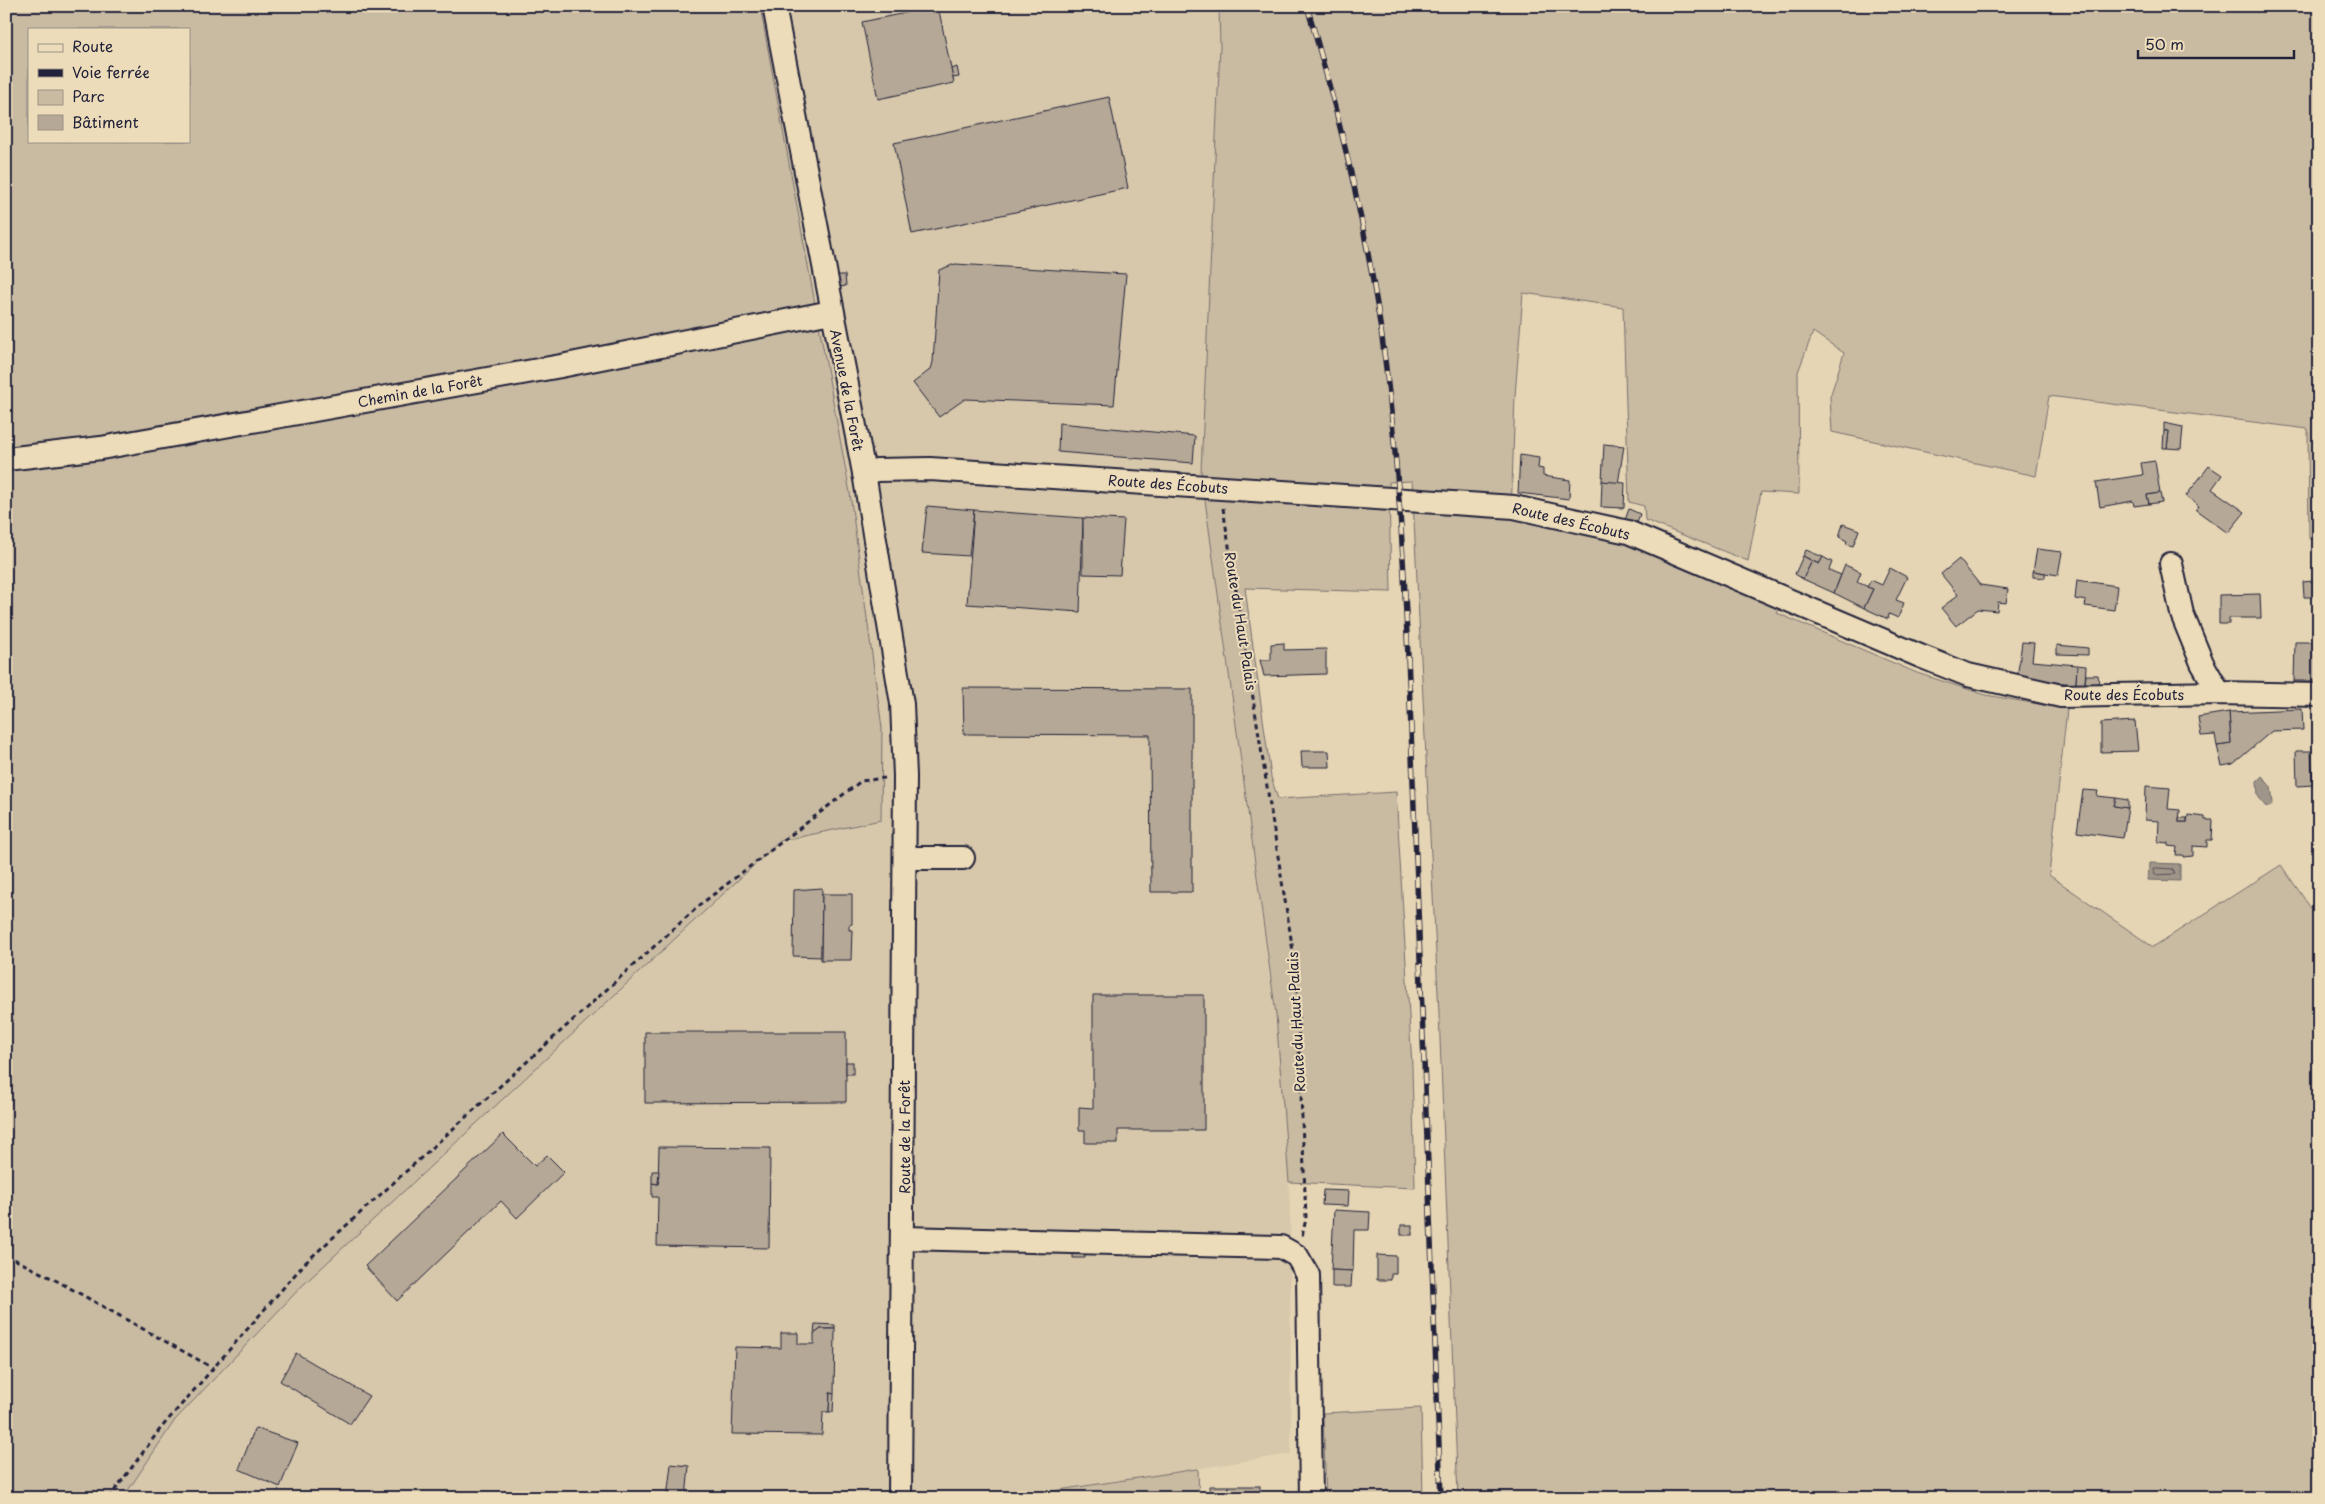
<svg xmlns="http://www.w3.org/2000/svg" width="2325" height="1504" viewBox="0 0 2325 1504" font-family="'Playpen Sans',sans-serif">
<rect width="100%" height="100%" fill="#e5d5b4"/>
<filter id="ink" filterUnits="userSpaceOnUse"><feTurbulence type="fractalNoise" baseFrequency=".02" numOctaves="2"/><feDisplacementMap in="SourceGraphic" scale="10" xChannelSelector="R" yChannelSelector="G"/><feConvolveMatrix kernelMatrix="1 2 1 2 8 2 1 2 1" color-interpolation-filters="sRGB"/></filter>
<g filter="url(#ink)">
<polygon fill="#d7c8ab" points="760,6 1219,6 1220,47 1201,471 1281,1060 1290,1205 1291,1454 1006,1498 123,1498 175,1420 302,1286 780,841 881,820 882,728 826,371"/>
<g fill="#c9bba2" stroke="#766e6e" fill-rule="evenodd">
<path d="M6,6H760L850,493L882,728L881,820L780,841L302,1286L175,1420L123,1498H6ZM29,29H189V141H29Z"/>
<polygon points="1219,6 2319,6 2319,540 2309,539 2308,429 2049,396 2036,476 1832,432 1830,397 1844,353 1813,332 1798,372 1799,494 1761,492 1748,561 1645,520 1644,506 1629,502 1623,307 1523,293 1515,396 1511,517 1588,531 1671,558 1780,608 1777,613 1917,673 1986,695 2067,709 2049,875 2153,947 2281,865 2319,920 2319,1498 1458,1498 1439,1013 1412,481 1389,482 1391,592 1245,588 1271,777 1278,799 1396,792 1412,1066 1415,1188 1289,1182 1276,1015 1201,471 1220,47"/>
<polygon points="1421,1408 1423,1498 1326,1498 1323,1413"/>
<polygon points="1198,1469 1199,1498 1006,1498 1197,1469"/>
</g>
<g fill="#9f9588" stroke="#6d6769">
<polygon points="2262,776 2271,787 2273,803 2270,807 2265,806 2258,796 2257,781"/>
<polygon points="2149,863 2180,864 2180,881 2148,880"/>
</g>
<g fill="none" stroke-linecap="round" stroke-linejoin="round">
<polygon stroke="#54505a" stroke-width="1" points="2156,868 2173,869 2175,874 2155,875 2153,870"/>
</g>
<g fill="#b5a896" stroke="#22223b">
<polygon points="938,6 954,83 878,99 862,22"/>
<polygon points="957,67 959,77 953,78 951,69"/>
<polygon points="1109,97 1128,188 912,234 894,143"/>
<polygon points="955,264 1126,274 1114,405 965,399 939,417 913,383 931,369 933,362 939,270"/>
<polygon points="838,275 845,275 846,286 839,287"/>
<polygon points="1059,423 1195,436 1193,463 1058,452"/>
<polygon points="2164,423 2183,427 2181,449 2167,448 2169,431 2164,431"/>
<polygon points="2164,431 2169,431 2167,448 2163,448"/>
<polygon points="1604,444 1624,446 1618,484 1602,481"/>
<polygon points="1520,455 1539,458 1538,468 1543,469 1543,476 1570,480 1569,499 1518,493"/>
<polygon points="2155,461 2160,493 2147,495 2149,504 2134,506 2133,501 2100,507 2096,482 2143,475 2141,463"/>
<polygon points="2209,466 2222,475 2212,489 2245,512 2228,533 2196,510 2199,506 2186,496"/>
<polygon points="1602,481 1625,483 1624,508 1601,507"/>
<polygon points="2160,493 2162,502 2149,504 2147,495"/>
<polygon points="927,506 974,510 969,556 922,553"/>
<polygon points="1629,509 1640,514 1637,523 1625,520"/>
<polygon points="974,510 1083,518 1080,612 967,604"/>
<polygon points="1083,518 1124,520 1120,575 1083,574"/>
<polygon points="1843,524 1859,530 1853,546 1846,544 1847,541 1839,537"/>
<polygon points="2037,549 2062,552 2058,575 2033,571"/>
<polygon points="1806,550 1823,557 1819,564 1803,556"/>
<polygon points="1803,556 1812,561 1803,579 1795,574"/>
<polygon points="1823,557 1832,562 1829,570 1841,575 1834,593 1803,579 1812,561 1819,564"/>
<polygon points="1959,559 1980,585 2008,589 2006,603 1998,602 1997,611 1978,609 1956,626 1941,608 1958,595 1941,574"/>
<polygon points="1845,565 1861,572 1857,582 1873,589 1864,608 1834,593"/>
<polygon points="1890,568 1907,577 1896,600 1904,603 1898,618 1889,614 1888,619 1864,608 1873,589 1867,587 1871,580 1882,585"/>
<polygon points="2033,571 2045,573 2045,578 2033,577"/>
<polygon points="2077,580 2117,586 2114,610 2085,606 2086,601 2075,599"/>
<polygon points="2313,581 2314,597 2304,597 2303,582"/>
<polygon points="2260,594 2261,618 2229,618 2229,624 2219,624 2219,595"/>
<polygon points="2022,642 2034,643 2032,661 2077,665 2076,684 2017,679"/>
<polygon points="2295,642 2319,642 2319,681 2294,681"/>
<polygon points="1284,643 1284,650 1326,649 1326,674 1264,676 1260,660 1271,660 1271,644"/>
<polygon points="2057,645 2088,648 2088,655 2057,654"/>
<polygon points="2077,665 2086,666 2085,684 2076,684"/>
<polygon points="2086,675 2098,675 2099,684 2085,684"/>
<polygon points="963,688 1192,689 1192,892 1151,892 1150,735 964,734"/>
<polygon points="2302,709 2303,730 2272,731 2233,764 2222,766 2217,746 2231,744 2229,712"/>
<polygon points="2229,712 2231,744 2217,746 2215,735 2201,736 2198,717"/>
<polygon points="2135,721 2138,751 2101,752 2101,723"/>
<polygon points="1301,751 1329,751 1330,767 1302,767"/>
<polygon points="2296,751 2311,751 2313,785 2297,786"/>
<polygon points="2146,786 2170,788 2168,809 2180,810 2179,822 2187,822 2188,815 2205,817 2205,820 2213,820 2212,840 2207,840 2207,847 2193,846 2193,856 2183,857 2183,855 2176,855 2177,847 2168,846 2168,843 2158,842 2159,821 2145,820"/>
<polygon points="2083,790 2098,791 2097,796 2116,798 2114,806 2128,808 2123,838 2077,832"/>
<polygon points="2116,798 2128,800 2128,808 2114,806"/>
<rect x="2179" y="818" width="8" height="4"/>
<polygon points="822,888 821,957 793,956 794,890"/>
<polygon points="822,894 852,894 852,924 849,925 849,930 852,930 851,960 821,960"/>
<polygon points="1093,995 1204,995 1204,1130 1118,1130 1118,1143 1085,1143 1085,1130 1079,1130 1079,1107 1093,1108"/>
<polygon points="645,1032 846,1032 846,1102 645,1103"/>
<rect x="846" y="1062" width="7" height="12"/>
<polygon points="503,1134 535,1166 547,1155 564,1172 517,1218 501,1201 397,1301 365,1266"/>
<polygon points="659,1147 770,1148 769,1248 657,1246 658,1197 652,1197 652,1183 658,1184"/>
<polygon points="652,1171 659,1171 658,1184 652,1183"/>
<polygon points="1323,1190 1349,1191 1348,1206 1322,1205"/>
<polygon points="1334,1210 1370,1212 1369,1230 1354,1230 1353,1271 1331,1270"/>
<rect x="1401" y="1225" width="11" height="10"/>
<polygon points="1073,1250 1085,1251 1085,1258 1073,1258"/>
<polygon points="1377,1255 1396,1256 1396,1274 1391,1274 1391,1280 1377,1280"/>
<polygon points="1332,1270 1352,1271 1351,1287 1332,1287"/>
<polygon points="815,1324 835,1325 835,1329 821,1329 814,1334"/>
<polygon points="821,1329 835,1329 834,1394 830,1393 829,1412 823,1412 822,1435 732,1434 735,1347 781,1348 781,1333 798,1333 798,1344 814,1344 814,1334"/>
<polygon points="296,1353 369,1396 350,1424 280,1381"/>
<polygon points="830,1393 834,1394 833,1412 829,1412"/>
<polygon points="255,1428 298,1443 280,1487 239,1469"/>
<polygon points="671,1464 689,1466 686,1498 667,1498"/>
<polygon points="1209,1486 1229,1486 1229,1498 1210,1498"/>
<rect x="1229" y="1486" width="31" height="12"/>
</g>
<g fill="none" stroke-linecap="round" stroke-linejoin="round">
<g stroke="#22223b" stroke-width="26">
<g id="minor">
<polyline points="774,6 864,473 902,704 905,776 900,1498"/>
<polyline points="6,459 101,448 561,366 831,312"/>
<polyline points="864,473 877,470 930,469 1514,507 1628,532 1920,656 1968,675 2061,696 2219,693 2319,695"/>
<polyline points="2171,564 2182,614 2202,663 2219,693"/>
<polyline points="905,858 963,858"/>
<polyline points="903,1238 1281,1247 1297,1256 1308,1275 1311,1498"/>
</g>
</g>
<g stroke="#22223b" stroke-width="3" stroke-dasharray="5 4" stroke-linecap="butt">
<polyline points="1223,508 1296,970 1306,1219 1302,1236"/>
<polyline points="6,1255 59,1282 213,1368"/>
<polyline points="109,1498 161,1428 305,1263 701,904 861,781 885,778"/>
</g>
<use href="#minor" stroke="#eddcb9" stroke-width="22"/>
<g stroke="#22223b" stroke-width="5.5">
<path id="rail" d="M1307,6C1341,122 1370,240 1385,360C1406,524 1409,691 1416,857C1424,1070 1433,1284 1441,1498"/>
</g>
<use href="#rail" stroke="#eddcb9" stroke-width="4" stroke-dasharray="11" stroke-linecap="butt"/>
</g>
</g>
<g text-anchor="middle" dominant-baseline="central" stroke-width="4" stroke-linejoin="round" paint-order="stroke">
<g font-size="14" fill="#22223b" stroke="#eddcb9">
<text transform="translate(847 390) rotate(79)">Avenue de la Forêt</text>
<text transform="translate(420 391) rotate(-10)">Chemin de la Forêt</text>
<text transform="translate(1168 484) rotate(4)">Route des Écobuts</text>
<text transform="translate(1571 521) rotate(13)">Route des Écobuts</text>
<text transform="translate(1241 621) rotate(81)">Route du Haut Palais</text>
<text x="2124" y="694">Route des Écobuts</text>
<text transform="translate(1296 1022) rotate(-93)">Route du Haut Palais</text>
<text transform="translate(904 1137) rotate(-90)">Route de la Forêt</text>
</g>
</g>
<rect width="2325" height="1504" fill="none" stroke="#eddcb9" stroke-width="25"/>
<rect x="12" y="12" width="2300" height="1479" fill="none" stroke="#22223b" stroke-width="2" filter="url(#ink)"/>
<rect x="28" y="28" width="162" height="115" fill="#eddcb9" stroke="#9c9287"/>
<rect x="38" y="44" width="25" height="8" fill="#eddcb9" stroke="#9c9287"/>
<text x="72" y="52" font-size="15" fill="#22223b">Route</text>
<rect x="38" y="69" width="25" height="8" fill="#22223b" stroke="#9c9287"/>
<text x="72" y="78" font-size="15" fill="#22223b">Voie ferrée</text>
<rect x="38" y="90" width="25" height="15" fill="#c9bba2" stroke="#9c9287"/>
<text x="72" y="102" font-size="15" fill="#22223b">Parc</text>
<rect x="38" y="115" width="25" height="15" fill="#b5a896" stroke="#9c9287"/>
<text x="72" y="128" font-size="15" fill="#22223b">Bâtiment</text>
<path d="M2138 50v8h156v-8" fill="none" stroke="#22223b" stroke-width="2.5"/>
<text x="2145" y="50" font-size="15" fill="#22223b" stroke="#eddcb9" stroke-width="4" paint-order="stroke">50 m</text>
</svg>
